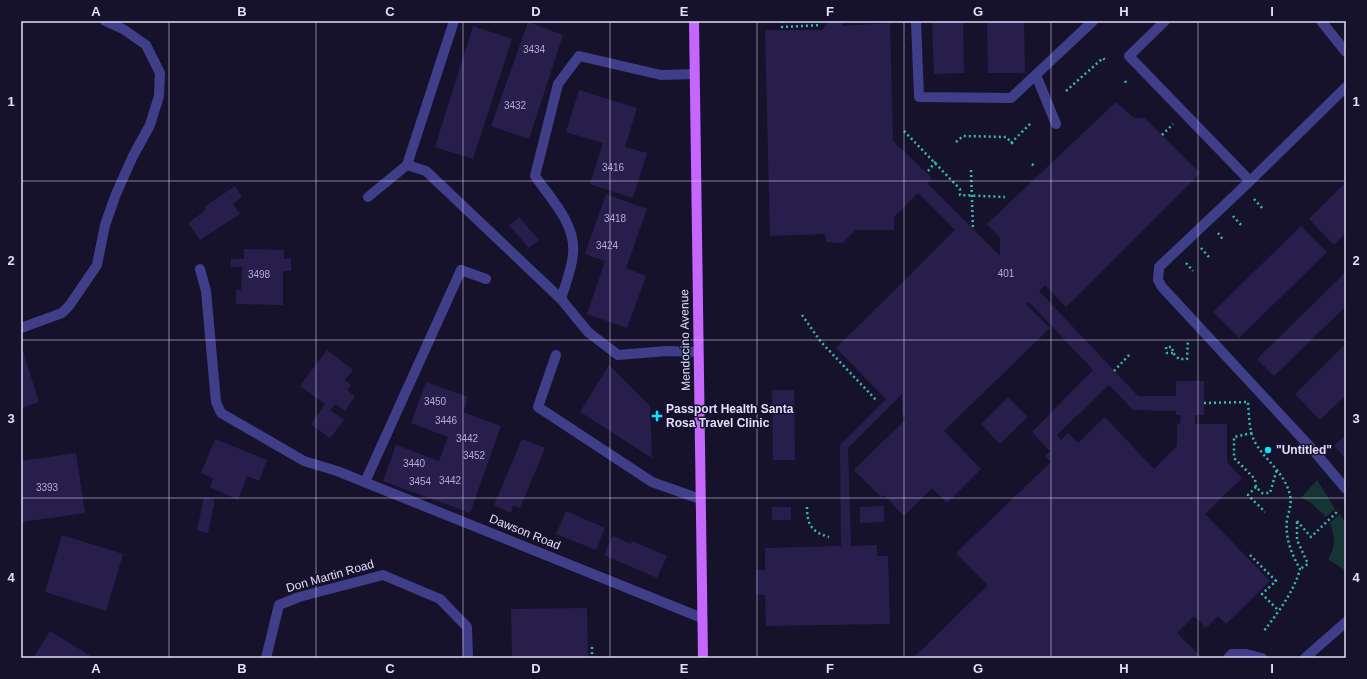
<svg xmlns="http://www.w3.org/2000/svg" width="1367" height="679" viewBox="0 0 1367 679" font-family="Helvetica,sans-serif">
<rect width="100%" height="100%" fill="#16122b"/>
<g fill="#153535">
<polygon points="1317,480 1335,509 1326,517 1310,502 1301,498"/>
<path d="M1340,514L1346,524V571L1328,559C1336,548 1335,535 1330,523Z"/>
</g>
<g fill="#281e4c" fill-rule="evenodd">
<path d="M828,21H841L842,26L890,23L893,141L932,178L927,183L1000,256V238L987,224L1116,102L1134,118H1145L1200,173L1066,307L1045,285L1039,291L1138,396H1176V381H1204V415H1195V424H1227V462L1242,478L1205,514L1270,581L1226,624L1218,616L1206,628L1194,616L1177,633L1200,656L1198,658H913L988,585L956,553L1051,462L1045,456L1050,451L1032,432L1093,370L1029,302L1026,304L1050,328L944,431L981,469L947,503L932,488L904,516L884,495L881,497L854,470L906,419L902,414V394L848,448L851,546L877,545V556H888L890,624L766,626L765,595H756V570H765V548L841,546L840,445L886,399L836,348L955,230L918,193L894,217V230H855L843,243L826,242L825,234L770,236L765,30H822ZM1109,385L1133,410L1176,411V415H1181L1180,424L1177,423V446L1154,469L1105,417L1078,443L1068,433L1061,440L1057,435Z"/>
<polygon points="932,21 963,21 964,73 934,74"/>
<polygon points="987,21 1024,21 1025,73 988,73"/>
<polygon points="528,22 563,35 529,139 491,126"/>
<polygon points="473,26 512,39 473,159 435,147"/>
<polygon points="579,90 637,108 625,147 647,153 633,198 590,184 603,143 566,132"/>
<polygon points="1346,182 1346,233 1334,245 1309,219"/>
<polygon points="235,186 242,197 233,204 240,214 200,240 188,223 206,210 204,207"/>
<polygon points="606,194 647,209 626,268 646,276 627,328 587,314 605,261 585,254"/>
<polygon points="519,217 539,240 529,248 509,225"/>
<polygon points="1301,226 1327,252 1239,338 1213,312"/>
<polygon points="244,249 284,250 284,259 291,259 291,271 283,271 283,305 236,304 236,290 241,290 242,267 231,267 231,259 244,259"/>
<polygon points="1346,272 1346,306 1274,376 1257,359"/>
<polygon points="1346,344 1346,395 1320,420 1295,394"/>
<polygon points="21,345 39,402 21,408"/>
<polygon points="327,350 353,370 345,380 351,385 347,390 355,396 345,411 335,404 330,410 344,420 330,438 311,424 325,404 300,386"/>
<polygon points="609,365 650,406 652,458 580,412"/>
<polygon points="426,382 468,397 463,412 501,426 470,513 383,481 396,445 439,461 448,437 411,423"/>
<polygon points="772,390 794,390 795,460 773,460"/>
<polygon points="1008,397 1028,417 1000,444 981,424"/>
<polygon points="1346,435 1346,459 1334,446"/>
<polygon points="215,439 267,460 259,481 247,476 238,500 210,487 213,478 201,473"/>
<polygon points="522,439 545,448 520,508 513,506 511,513 494,505"/>
<polygon points="76,453 85,513 22,522 21,461"/>
<polygon points="204,497 215,500 208,533 197,530"/>
<polygon points="884,506 884,522 860,523 860,507"/>
<rect x="772" y="507" width="19" height="13"/>
<polygon points="566,511 605,528 596,550 556,534"/>
<polygon points="62,535 123,554 106,611 45,592"/>
<polygon points="613,536 631,544 632,541 667,556 657,578 604,555"/>
<polygon points="587,608 588,658 512,658 511,609"/>
<polygon points="50,631 94,658 33,658"/>
</g>
<g fill="none" stroke-linecap="round" stroke-linejoin="round">
<g stroke="#33bcb5" stroke-width="2.5" stroke-dasharray="2 3" stroke-linecap="butt">
<polyline points="782,21 782,27 821,25"/>
<polyline points="1125,81 1127,84"/>
<polyline points="1066,91 1103,58 1106,61"/>
<polyline points="904,131 960,189 960,195 1005,197"/>
<polyline points="1162,135 1173,124"/>
<polyline points="956,142 963,136 1006,137 1013,144"/>
<polyline points="1011,143 1031,123"/>
<polyline points="1032,164 1035,167"/>
<polyline points="971,170 973,229"/>
<polyline points="928,171 937,160"/>
<polyline points="1254,199 1263,209"/>
<polyline points="1233,216 1242,226"/>
<polyline points="1218,233 1224,241"/>
<polyline points="1201,248 1209,257"/>
<polyline points="1186,263 1193,271"/>
<polyline points="802,315 821,342 877,401"/>
<polyline points="1173,353 1167,353 1166,347 1172,347 1173,353 1179,359 1187,359 1188,341"/>
<polyline points="1114,371 1131,353"/>
<path d="M1204,403L1248,402C1249,415 1249,433 1256,444C1267,462 1284,472 1290,495C1292,504 1289,511 1287,519C1285,538 1291,553 1300,569C1294,592 1277,614 1263,632"/>
<polyline points="1252,433 1234,437 1234,458 1255,479 1256,487 1262,493 1270,493 1277,469"/>
<polyline points="1256,487 1248,495 1265,512"/>
<path d="M807,507C807,524 811,532 829,537"/>
<polyline points="1297,521 1311,537 1339,510"/>
<polyline points="1297,522 1297,540 1308,564 1300,569"/>
<polyline points="1250,555 1276,581 1262,594 1279,611"/>
<polyline points="592,647 592,658"/>
</g>
<g stroke="#413e89" stroke-width="10">
<polyline points="916,21 919,97 1011,98 1093,21"/>
<polyline points="1165,21 1129,56 1250,181 1159,267 1158,280 1162,287 1313,450 1346,489"/>
<polyline points="1321,21 1346,52"/>
<polyline points="1036,75 1056,124"/>
<polyline points="407,165 454,21"/>
<polyline points="1250,181 1346,87"/>
<polyline points="368,197 407,165 426,171 561,299 588,332 618,355 667,351 698,352"/>
<polyline points="200,269 206,291 216,402 221,413 304,461 337,471 702,618"/>
<path d="M561,299C565,285 572,269 573,254C576,224 551,199 535,176L558,84L579,56L661,75L694,74"/>
<polyline points="21,328 62,313 69,306 97,265 105,225 116,194 133,156 150,125 159,96 160,73 146,45 123,29 105,21"/>
<polyline points="556,355 538,407 652,482 700,499"/>
<polyline points="365,482 461,270 486,279"/>
<polyline points="266,658 279,605 299,597 383,575 440,599 467,627 468,658"/>
<polyline points="1228,658 1232,654 1246,654 1262,658"/>
<polyline points="1305,658 1346,622"/>
</g>
<polyline stroke="#c566fc" stroke-width="10" points="694,21 703,658"/>
</g>
<path fill="none" stroke="#e1ddfe" stroke-width="1" stroke-opacity="0.55" d="M169,21V658M316,21V658M463,21V658M610,21V658M757,21V658M904,21V658M1051,21V658M1198,21V658M21,181H1346M21,340H1346M21,498H1346"/>
<g fill="#0de1fb" stroke="#16122b" stroke-width="1.5">
<path d="M655 410h4v4h4v4h-4v4h-4v-4h-4v-4h4z"/>
<circle cx="1268" cy="450" r="4"/>
</g>
<g text-anchor="middle" dominant-baseline="central" stroke-width="3" stroke-linejoin="round" paint-order="stroke">
<g font-size="10" fill="#b3add2">
<text x="534" y="49">3434</text>
<text x="515" y="105">3432</text>
<text x="613" y="167">3416</text>
<text x="615" y="218">3418</text>
<text x="607" y="245">3424</text>
<text x="1006" y="273">401</text>
<text x="259" y="274">3498</text>
<text x="435" y="401">3450</text>
<text x="446" y="420">3446</text>
<text x="467" y="438">3442</text>
<text x="474" y="455">3452</text>
<text x="414" y="463">3440</text>
<text x="450" y="480">3442</text>
<text x="420" y="481">3454</text>
<text x="47" y="487">3393</text>
</g>
<g font-size="12" fill="#e1ddfe" stroke="#16122b">
<text transform="translate(685 340) rotate(-91)">Mendocino Avenue</text>
<text transform="translate(525 532) rotate(22)">Dawson Road</text>
<text transform="translate(330 576) rotate(-16)">Don Martin Road</text>
</g>
<g font-size="12" font-weight="bold" fill="#e1ddfe" stroke="#16122b" text-anchor="start">
<text x="666" y="409">Passport Health Santa<tspan x="666" dy="14">Rosa Travel Clinic</tspan></text>
<text x="1276" y="450">"Untitled"</text>
</g>
</g>
<rect width="1367" height="679" fill="none" stroke="#16122b" stroke-width="44"/>
<rect x="22" y="22" width="1323" height="635" fill="none" stroke="#e1ddfe" stroke-width="1.5"/>
<g font-size="13" text-anchor="middle" font-weight="bold" fill="#e1ddfe">
<text x="96" y="16">A</text>
<text x="242" y="16">B</text>
<text x="390" y="16">C</text>
<text x="536" y="16">D</text>
<text x="684" y="16">E</text>
<text x="830" y="16">F</text>
<text x="978" y="16">G</text>
<text x="1124" y="16">H</text>
<text x="1272" y="16">I</text>
<text x="11" y="106">1</text>
<text x="1356" y="106">1</text>
<text x="11" y="265">2</text>
<text x="1356" y="265">2</text>
<text x="11" y="423">3</text>
<text x="1356" y="423">3</text>
<text x="11" y="582">4</text>
<text x="1356" y="582">4</text>
<text x="96" y="673">A</text>
<text x="242" y="673">B</text>
<text x="390" y="673">C</text>
<text x="536" y="673">D</text>
<text x="684" y="673">E</text>
<text x="830" y="673">F</text>
<text x="978" y="673">G</text>
<text x="1124" y="673">H</text>
<text x="1272" y="673">I</text>
</g>
</svg>
